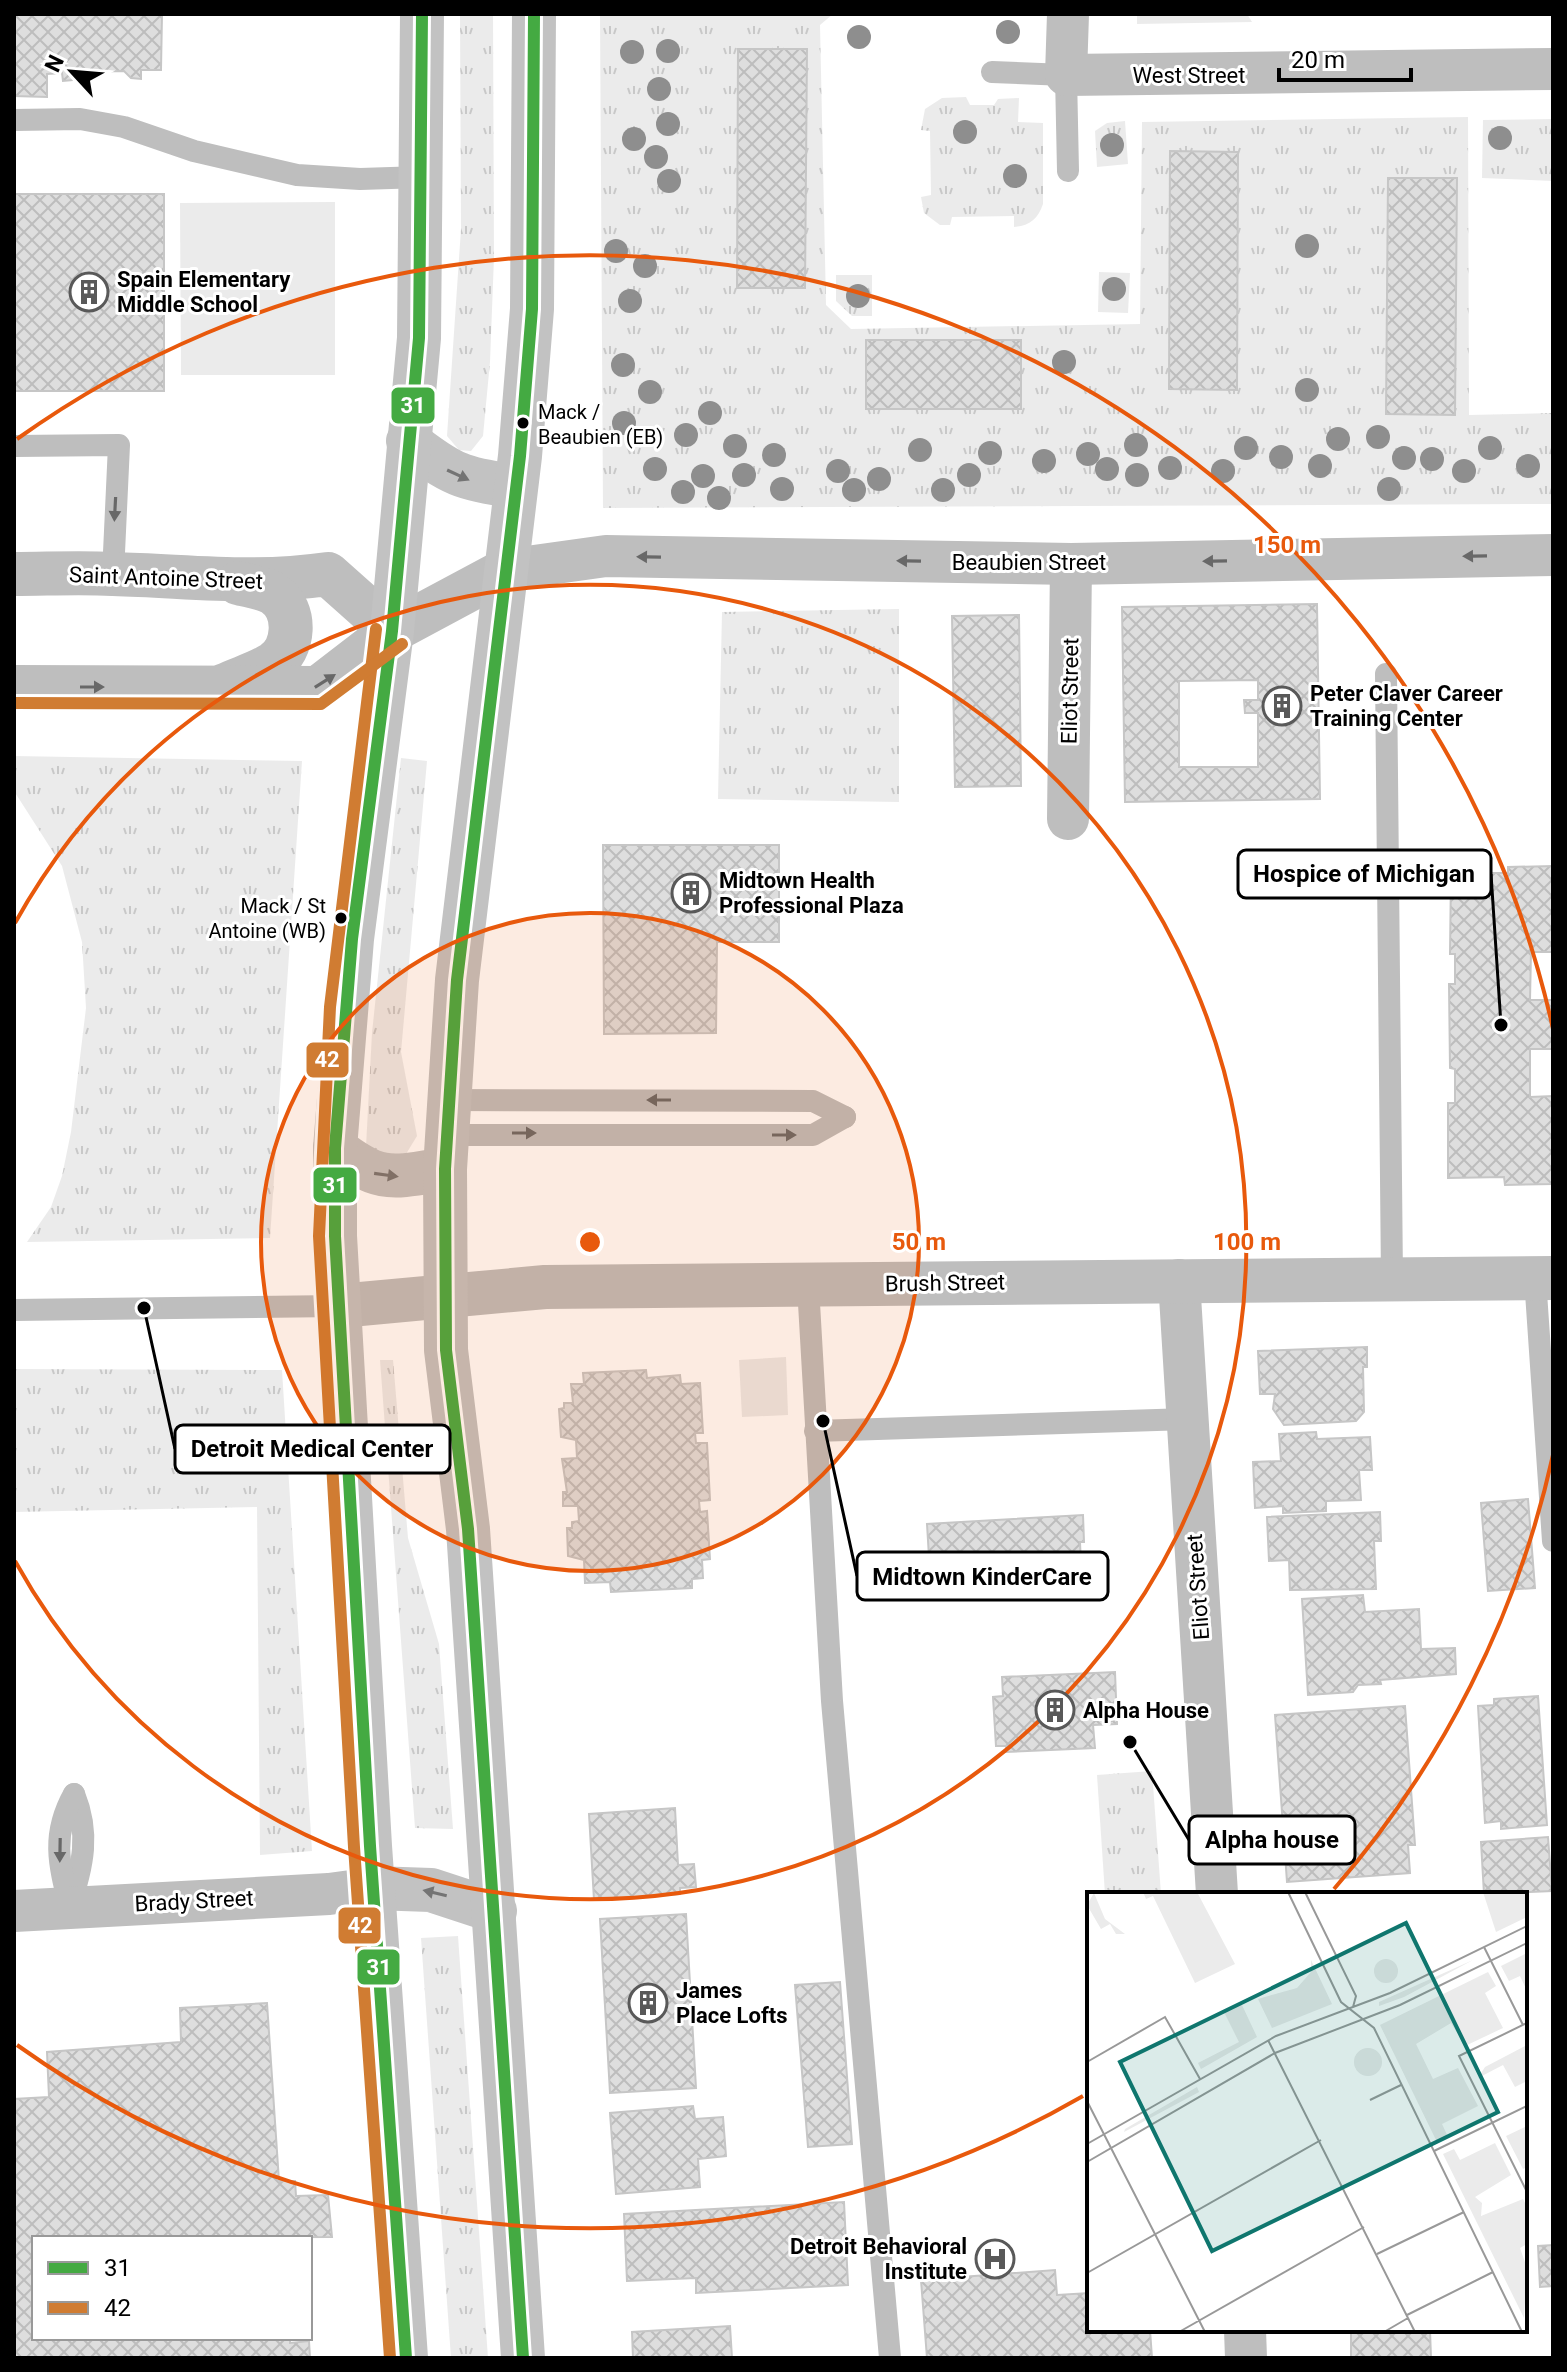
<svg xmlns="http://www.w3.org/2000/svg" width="1567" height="2372" viewBox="0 0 1567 2372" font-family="Roboto,sans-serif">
<defs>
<pattern id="grass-tufts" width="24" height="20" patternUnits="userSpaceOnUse" patternTransform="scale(2)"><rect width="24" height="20" fill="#ebebeb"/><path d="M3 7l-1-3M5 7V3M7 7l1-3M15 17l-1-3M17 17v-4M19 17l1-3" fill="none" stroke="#c8c8c8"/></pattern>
<pattern id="building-cross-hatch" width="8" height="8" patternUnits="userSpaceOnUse" patternTransform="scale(2)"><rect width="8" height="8" fill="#dedede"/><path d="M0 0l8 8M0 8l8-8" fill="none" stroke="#bdbdbd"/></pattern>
</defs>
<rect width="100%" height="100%" fill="#fff"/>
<g fill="url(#grass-tufts)">
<polygon points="460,14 493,14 494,257 490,362 483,436 471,451 459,450 447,436 461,229"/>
<polygon points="600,14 833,14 820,25 826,305 851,329 1140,324 1142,122 1468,117 1469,415 1553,413 1553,504 603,508"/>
<polygon points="1137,14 1247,14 1252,22 1137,24"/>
<path d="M966,97L970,105H994L998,99L1019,98L1018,122L1043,123V204C1038,219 1029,226 1014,227V216L952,217L950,225H940L924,213L921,197L931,195L930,131L921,130L925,109L942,98Z"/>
<polygon points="1553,119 1553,181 1482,178 1483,120"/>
<polygon points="1125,121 1128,164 1097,167 1095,131 1107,123"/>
<polygon points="1099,272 1130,273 1128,313 1098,312"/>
<polygon points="836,275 872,275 872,316 852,316 836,301"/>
<polygon points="899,609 899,802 718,799 722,612"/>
<polygon points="14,756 302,761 270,1238 27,1242 51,1207 62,1176 71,1132 86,1008 82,942 62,866 14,791"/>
<polygon points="401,758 427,761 401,1052 417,1136 406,1154 396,1161 366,1147 372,1033"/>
<polygon points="380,1360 393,1360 408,1538 439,1644 453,1829 415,1828"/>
<polygon points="14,1369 282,1370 312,1851 260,1855 257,1507 14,1512"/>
<polygon points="1152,1771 1161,1894 1105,1894 1097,1775"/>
<polygon points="458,1936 488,2358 451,2358 421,1938"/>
</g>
<g fill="#ebebeb">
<polygon points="335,202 335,375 181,375 180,203"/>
<polygon points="786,1357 788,1415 742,1417 739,1360"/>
</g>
<g fill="url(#building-cross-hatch)" stroke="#c6c6c6" stroke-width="2" fill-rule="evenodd">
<polygon points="14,14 162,14 161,70 141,70 141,79 131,78 124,71 82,72 73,80 63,81 62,73 47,74 47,97 14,96"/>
<polygon points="738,49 807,49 805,288 737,288"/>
<polygon points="1170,151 1238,152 1237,390 1169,389"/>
<polygon points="1388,178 1457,178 1455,415 1386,414"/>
<rect x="14" y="194" width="150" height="197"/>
<rect x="866" y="340" width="155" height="69"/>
<path d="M1317,604L1320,799L1125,802L1122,607ZM1258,680V700H1244L1245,713H1258V767H1179V681Z"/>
<polygon points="1019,615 1021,786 955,787 952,616"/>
<polygon points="603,845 779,845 779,942 717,942 716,1033 604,1034"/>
<polygon points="1553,866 1553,952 1531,952 1530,1000 1553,1000 1553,1049 1530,1049 1530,1097 1553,1096 1553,1184 1505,1185 1504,1177 1448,1178 1448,1103 1455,1103 1455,1069 1450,1068 1449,984 1455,984 1455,954 1450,954 1451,873 1508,873 1508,867"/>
<polygon points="1367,1347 1367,1367 1363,1367 1364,1412 1356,1421 1284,1425 1273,1409 1275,1394 1260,1394 1258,1351"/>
<polygon points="646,1370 647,1378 680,1375 681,1384 700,1383 703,1433 695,1433 696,1443 707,1443 710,1500 699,1501 700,1512 707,1511 710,1559 702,1560 703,1578 692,1579 692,1588 611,1592 610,1582 585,1583 584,1560 568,1556 567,1528 572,1528 572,1522 579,1521 578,1506 563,1506 563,1492 567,1492 562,1459 577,1458 576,1440 561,1437 559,1409 564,1408 564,1403 573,1403 571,1384 584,1384 583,1373"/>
<polygon points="1316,1432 1317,1439 1370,1437 1372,1470 1359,1470 1361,1500 1326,1501 1326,1511 1283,1513 1283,1506 1255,1508 1253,1462 1281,1461 1279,1434"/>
<polygon points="1528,1499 1535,1588 1488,1591 1481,1503"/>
<polygon points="1380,1512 1381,1541 1374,1541 1376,1589 1290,1590 1289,1560 1269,1561 1267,1517"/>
<polygon points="1083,1515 1084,1542 1080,1542 1082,1588 985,1594 984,1564 953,1566 952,1555 929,1557 927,1524"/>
<polygon points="1363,1595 1365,1612 1419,1609 1421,1649 1455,1648 1456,1674 1380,1680 1381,1684 1358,1685 1353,1692 1308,1695 1302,1599"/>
<polygon points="1115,1672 1117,1724 1093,1725 1095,1748 1006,1752 1006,1746 996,1746 993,1697 1003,1696 1002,1677"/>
<polygon points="1538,1696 1547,1825 1501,1829 1501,1821 1485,1823 1478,1706 1494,1705 1494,1699"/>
<polygon points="1405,1706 1415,1845 1408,1845 1410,1873 1287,1882 1275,1715"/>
<polygon points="675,1808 678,1865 694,1864 696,1887 680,1888 680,1894 594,1900 589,1814"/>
<polygon points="1548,1837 1552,1891 1484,1894 1481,1842"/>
<polygon points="686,1914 696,2088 610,2093 600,1919"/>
<polygon points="840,1982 852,2144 808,2147 795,1985"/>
<polygon points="267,2003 279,2181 295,2181 296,2196 328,2195 332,2237 34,2238 34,2338 290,2338 290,2343 309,2341 310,2358 14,2358 14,2099 49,2097 47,2052 181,2042 180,2008"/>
<polygon points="693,2106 695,2119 723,2117 726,2156 698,2159 700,2187 616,2194 610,2113"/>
<polygon points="844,2202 848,2285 696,2293 696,2278 627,2281 624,2214"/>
<polygon points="1553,2245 1553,2286 1540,2287 1538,2246"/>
<polygon points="1055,2270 1057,2295 1089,2293 1089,2330 1150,2330 1152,2358 927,2358 921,2280"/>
<polygon points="730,2326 732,2358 633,2358 632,2332"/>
<polygon points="1351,2330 1430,2330 1431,2358 1351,2358"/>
</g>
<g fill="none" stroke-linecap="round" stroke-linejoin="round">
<g stroke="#bebebe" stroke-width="22">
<polyline points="992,72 1066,75 1068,171"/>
<polyline points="14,120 80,119 124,127 194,151 297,175 360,179 422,177"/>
<polyline points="14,446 119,445 113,574"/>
<polyline points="1386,674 1392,1279"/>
<polyline points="447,1100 813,1101 845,1117"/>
<polyline points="446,1135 813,1135 845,1117"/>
<polyline points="1535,1278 1553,1541"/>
<polyline points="808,1286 832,1701 890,2358"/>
<polyline points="14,1310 339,1306"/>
<polyline points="815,1431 1188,1419"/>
<path d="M70,1907C82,1865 91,1836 74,1794"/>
<path d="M70,1908C59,1864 51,1835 74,1794"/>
</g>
<g stroke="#bebebe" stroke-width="42">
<polyline points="1068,14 1066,75 1553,69"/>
<polyline points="506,570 606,556 1071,564 1553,555"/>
<polyline points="1068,819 1071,564"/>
<polyline points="1179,1280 1217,1894"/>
<polyline points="14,1911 329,1894 373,1888"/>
<polyline points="1245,2330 1246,2358"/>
</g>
<g stroke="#bebebe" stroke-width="44">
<path d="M14,574C47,574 80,572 113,574C191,576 249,585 328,574L392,631"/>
<path d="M225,685C240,678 258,673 272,664C295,650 298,610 274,594C265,588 249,586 238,583"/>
<polyline points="14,687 318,688 392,631 506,570"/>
<polyline points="339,1306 545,1287 1553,1278"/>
</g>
<g stroke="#c2c2c2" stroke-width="44">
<path d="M408,441C450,474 463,480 516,486"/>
<path d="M335,1148C380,1183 390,1178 445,1169"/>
<polyline points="373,1888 431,1890 495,1911"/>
<polyline points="406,2358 370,1846 335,1236 335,1148 352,939 392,631 419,338 422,14"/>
<polyline points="523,2358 468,1529 446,1350 445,1169 457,980 520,456 532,309 534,14"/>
</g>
<g stroke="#fff" stroke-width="18">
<g id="bus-1">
<polyline points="406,2358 370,1846 335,1236 335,1148 352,939 392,631 419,338 422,14"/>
<polyline points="523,2358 468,1529 446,1350 445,1169 457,980 520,456 532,309 534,14"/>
</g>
</g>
<g stroke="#fff" stroke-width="18">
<g id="bus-2">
<polyline points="376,629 330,1007 319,1236 354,1847 390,2358"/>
<polyline points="14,703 321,704 402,644"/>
</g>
</g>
<use href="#bus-1" stroke="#44aa42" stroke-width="12"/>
<use href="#bus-2" stroke="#d07c32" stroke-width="12"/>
</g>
<g fill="#8e8e8e">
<circle cx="1008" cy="32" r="12"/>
<circle cx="859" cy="37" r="12"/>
<circle cx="668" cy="51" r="12"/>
<circle cx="632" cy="52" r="12"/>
<circle cx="659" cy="89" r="12"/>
<circle cx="668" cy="124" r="12"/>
<circle cx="965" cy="132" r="12"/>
<circle cx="1500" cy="138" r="12"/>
<circle cx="634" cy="139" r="12"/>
<circle cx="1112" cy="145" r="12"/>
<circle cx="656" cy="157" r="12"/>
<circle cx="1015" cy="176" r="12"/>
<circle cx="669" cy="181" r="12"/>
<circle cx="1307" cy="246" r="12"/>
<circle cx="616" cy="251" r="12"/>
<circle cx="645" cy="266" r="12"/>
<circle cx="1114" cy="289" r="12"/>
<circle cx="858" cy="296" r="12"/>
<circle cx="630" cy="301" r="12"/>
<circle cx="1064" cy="362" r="12"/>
<circle cx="623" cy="365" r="12"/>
<circle cx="1307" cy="390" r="12"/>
<circle cx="650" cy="392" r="12"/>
<circle cx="710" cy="413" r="12"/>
<circle cx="624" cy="423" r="12"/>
<circle cx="686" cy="435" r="12"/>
<circle cx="1378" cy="437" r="12"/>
<circle cx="1338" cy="439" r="12"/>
<circle cx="1136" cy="445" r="12"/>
<circle cx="735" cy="446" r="12"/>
<circle cx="1246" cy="448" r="12"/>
<circle cx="1490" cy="448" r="12"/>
<circle cx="920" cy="450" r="12"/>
<circle cx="990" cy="453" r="12"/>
<circle cx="1088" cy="454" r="12"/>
<circle cx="774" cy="455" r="12"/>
<circle cx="1281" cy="457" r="12"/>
<circle cx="1404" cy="458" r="12"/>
<circle cx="1432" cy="459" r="12"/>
<circle cx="1044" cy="461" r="12"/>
<circle cx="1320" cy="466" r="12"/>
<circle cx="1528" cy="466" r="12"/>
<circle cx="1170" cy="468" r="12"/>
<circle cx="655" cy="469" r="12"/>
<circle cx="1107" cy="469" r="12"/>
<circle cx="838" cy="471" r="12"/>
<circle cx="1223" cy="471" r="12"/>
<circle cx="1464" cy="471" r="12"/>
<circle cx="744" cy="475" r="12"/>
<circle cx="969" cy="475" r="12"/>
<circle cx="1137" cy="475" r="12"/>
<circle cx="703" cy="476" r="12"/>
<circle cx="879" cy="479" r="12"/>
<circle cx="782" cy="489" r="12"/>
<circle cx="1389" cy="489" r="12"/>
<circle cx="854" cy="490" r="12"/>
<circle cx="943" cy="490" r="12"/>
<circle cx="683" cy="492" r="12"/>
<circle cx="719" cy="498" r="12"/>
</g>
<defs><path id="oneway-solid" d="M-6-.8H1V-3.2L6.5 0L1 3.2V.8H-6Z" transform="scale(2)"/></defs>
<g fill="#747474">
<use href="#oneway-solid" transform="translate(458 475) rotate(25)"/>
<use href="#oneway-solid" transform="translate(386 1175) rotate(8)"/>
<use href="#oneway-solid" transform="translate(435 1893) rotate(-167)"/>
</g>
<g fill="#686868">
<use href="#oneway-solid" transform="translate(115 509) rotate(93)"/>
<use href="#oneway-solid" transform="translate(1475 556) rotate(179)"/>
<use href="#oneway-solid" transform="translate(649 557) rotate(-179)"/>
<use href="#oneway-solid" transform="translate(909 561) rotate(-179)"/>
<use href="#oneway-solid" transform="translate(1215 561) rotate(179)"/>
<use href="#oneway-solid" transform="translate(325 681) rotate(-32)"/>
<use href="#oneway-solid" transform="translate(92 687)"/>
<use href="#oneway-solid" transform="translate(659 1100) rotate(-180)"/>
<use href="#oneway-solid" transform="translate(524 1133)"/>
<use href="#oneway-solid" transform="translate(784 1135)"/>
<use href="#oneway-solid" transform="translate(60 1850) rotate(91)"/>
</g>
<circle cx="590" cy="1242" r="329" fill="#e8590c" fill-opacity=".12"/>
<g fill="none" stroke="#e8590c" stroke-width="4">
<circle cx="590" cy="1242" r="329"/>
<path d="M15 923A657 657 0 1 1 15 1561"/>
<path d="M1553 1455A986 986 0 0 1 1334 1889M1083 2096A986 986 0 0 1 17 2045M17 439A986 986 0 0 1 1553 1029"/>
</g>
<defs>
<g id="building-ring" transform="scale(2)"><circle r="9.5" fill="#fff" stroke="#595959" stroke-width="1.5"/><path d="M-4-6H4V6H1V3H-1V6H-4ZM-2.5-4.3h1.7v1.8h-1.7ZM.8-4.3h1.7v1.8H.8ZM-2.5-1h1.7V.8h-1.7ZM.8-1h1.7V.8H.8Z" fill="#595959"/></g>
<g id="hospital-ring" transform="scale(2)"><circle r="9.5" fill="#fff" stroke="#595959" stroke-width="1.5"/><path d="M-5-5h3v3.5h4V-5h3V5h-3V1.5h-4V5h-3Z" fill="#595959"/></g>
</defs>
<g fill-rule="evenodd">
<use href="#building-ring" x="89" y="292"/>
<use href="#building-ring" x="1282" y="706"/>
<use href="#building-ring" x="691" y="893"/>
<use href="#building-ring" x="1055" y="1710"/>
<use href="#building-ring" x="648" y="2003"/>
<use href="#hospital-ring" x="995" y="2259"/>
</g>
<g fill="#000" stroke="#fff" stroke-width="3">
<circle cx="523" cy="423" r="7"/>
<circle cx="341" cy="918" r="7"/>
</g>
<g text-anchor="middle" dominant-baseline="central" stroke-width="6" stroke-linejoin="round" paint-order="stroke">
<g font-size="20" fill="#000" stroke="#fff" text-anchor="start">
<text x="538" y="412">Mack /<tspan x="538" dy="25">Beaubien (EB)</tspan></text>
<text x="326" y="906" text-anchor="end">Mack / St<tspan x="326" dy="25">Antoine (WB)</tspan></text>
</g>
<g font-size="22" fill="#000" stroke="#fff">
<text x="1189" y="75">West Street</text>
<text x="1029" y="562">Beaubien Street</text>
<text transform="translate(166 578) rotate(2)">Saint Antoine Street</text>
<text transform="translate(1070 691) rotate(-89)">Eliot Street</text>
<text transform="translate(945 1283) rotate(-1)">Brush Street</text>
<text transform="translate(1198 1587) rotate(-94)">Eliot Street</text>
<text transform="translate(194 1901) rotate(-3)">Brady Street</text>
</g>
<g font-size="22" font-weight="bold" fill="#000" stroke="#fff" text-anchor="start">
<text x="117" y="279">Spain Elementary<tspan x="117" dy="25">Middle School</tspan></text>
<text x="1310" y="693">Peter Claver Career<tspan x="1310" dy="25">Training Center</tspan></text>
<text x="719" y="880">Midtown Health<tspan x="719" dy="25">Professional Plaza</tspan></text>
<text x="1083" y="1710">Alpha House</text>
<text x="676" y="1990">James<tspan x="676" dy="25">Place Lofts</tspan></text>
<text x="967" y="2246" text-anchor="end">Detroit Behavioral<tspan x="967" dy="25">Institute</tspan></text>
</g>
</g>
<g transform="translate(1087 1892)">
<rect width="440" height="440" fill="#fff"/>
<path d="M7,1L18,27L38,42H29L23,32L14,37L0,13ZM440,61V99L433,84L422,89L414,74ZM224,68L245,112L185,136L171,107L210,96L224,80ZM386,68L317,105L292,114V110ZM401,80L409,94L398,101L416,136L378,154L364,131L329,152L346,187L371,176L391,214L355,232L361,245L350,250L293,133ZM154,111L170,145L114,177L111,171L152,150L137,120ZM440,153V189L428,195L416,173L391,186L398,175ZM267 170a14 14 0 1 1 28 0a14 14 0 1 1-28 0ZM110,195L112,200L37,240L38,237ZM440,234V275L436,277L419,244ZM408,251L424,283L388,305L395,311L394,324L436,307L440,315V352L433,356L440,376L437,426L356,262L367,257L373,268Z" fill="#ebebeb"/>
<path d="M56,0H110L148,72L108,91L66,4L59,7ZM396,0H440V25L409,40ZM287 79a12 12 0 1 1 24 0a12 12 0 1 1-24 0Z" fill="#ebebeb"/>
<path fill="none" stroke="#999" stroke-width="2" d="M201,0L254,110L287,136L435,440M218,0L269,104L266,115M397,55L436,133M440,131L372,164L440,300M181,148L328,440M0,170L78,125L113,187M283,208L314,193M0,209L118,440M0,252L189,144L303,101L440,34M347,259L440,214M0,270L188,161L313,113L440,51M290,362L377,320M0,381L234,248M320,423L406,380M92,440L277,335M297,440L321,426"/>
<path fill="#0f766e" fill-opacity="0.15" stroke="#0f766e" stroke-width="4" d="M319,31L411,220L125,359L33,170Z"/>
<rect width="440" height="440" fill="none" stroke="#000" stroke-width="4"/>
</g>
<circle cx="590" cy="1242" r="12" fill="#e8590c" stroke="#fff" stroke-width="4"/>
<g font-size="24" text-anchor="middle" font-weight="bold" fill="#e8590c" stroke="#fff" stroke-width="6" stroke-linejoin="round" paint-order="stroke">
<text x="1287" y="553">150 m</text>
<text x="919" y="1250">50 m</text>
<text x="1247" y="1250">100 m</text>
</g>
<path fill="none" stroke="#000" stroke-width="3" d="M1501 1025L1491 874M144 1308L175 1449M823 1421L857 1576M1130 1742L1189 1840"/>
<g fill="#000" stroke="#fff" stroke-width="3">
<circle cx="1501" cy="1025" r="8"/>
<circle cx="144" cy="1308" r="8"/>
<circle cx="823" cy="1421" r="8"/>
<circle cx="1130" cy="1742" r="8"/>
</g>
<g fill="#fff" stroke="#000" stroke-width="3">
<rect x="1238" y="850" width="253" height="48" rx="8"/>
<rect x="175" y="1425" width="275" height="48" rx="8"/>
<rect x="857" y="1552" width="251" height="48" rx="8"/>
<rect x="1189" y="1816" width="166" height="48" rx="8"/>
</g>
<g font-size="24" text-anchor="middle" font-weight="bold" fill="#000">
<text x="1364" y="882">Hospice of Michigan</text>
<text x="312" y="1457">Detroit Medical Center</text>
<text x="982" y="1585">Midtown KinderCare</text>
<text x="1272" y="1848">Alpha house</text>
</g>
<g stroke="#fff" stroke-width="3">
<rect x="390" y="386" width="46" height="39" rx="8" fill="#44aa42"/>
<rect x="305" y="1041" width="45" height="38" rx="8" fill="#d07c32"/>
<rect x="312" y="1166" width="46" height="38" rx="8" fill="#44aa42"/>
<rect x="337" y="1906" width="45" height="39" rx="8" fill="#d07c32"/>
<rect x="356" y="1948" width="45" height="38" rx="8" fill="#44aa42"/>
</g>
<g font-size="22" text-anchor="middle" font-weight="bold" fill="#fff">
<text x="413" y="413">31</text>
<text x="327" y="1067">42</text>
<text x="335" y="1193">31</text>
<text x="360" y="1933">42</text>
<text x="379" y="1975">31</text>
</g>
<rect width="1567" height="2372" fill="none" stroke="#000000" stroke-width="32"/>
<rect x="32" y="2236" width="280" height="104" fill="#ffffff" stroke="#999999" stroke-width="2"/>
<rect x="48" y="2262" width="40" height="12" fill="#44aa42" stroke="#999999" stroke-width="2"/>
<text x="104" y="2276" font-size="24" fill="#000000">31</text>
<rect x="48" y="2302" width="40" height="12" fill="#d07c32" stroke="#999999" stroke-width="2"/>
<text x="104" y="2316" font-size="24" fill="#000000">42</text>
<g transform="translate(72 72) rotate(296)" stroke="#ffffff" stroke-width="6" paint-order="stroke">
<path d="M0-6L14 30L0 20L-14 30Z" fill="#000000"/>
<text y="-12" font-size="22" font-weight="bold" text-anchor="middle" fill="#000000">N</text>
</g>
<path d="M1279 68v12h132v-12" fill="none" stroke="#000000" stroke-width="4"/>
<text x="1291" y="68" font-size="24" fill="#000000" stroke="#ffffff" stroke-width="6" paint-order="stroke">20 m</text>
</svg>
